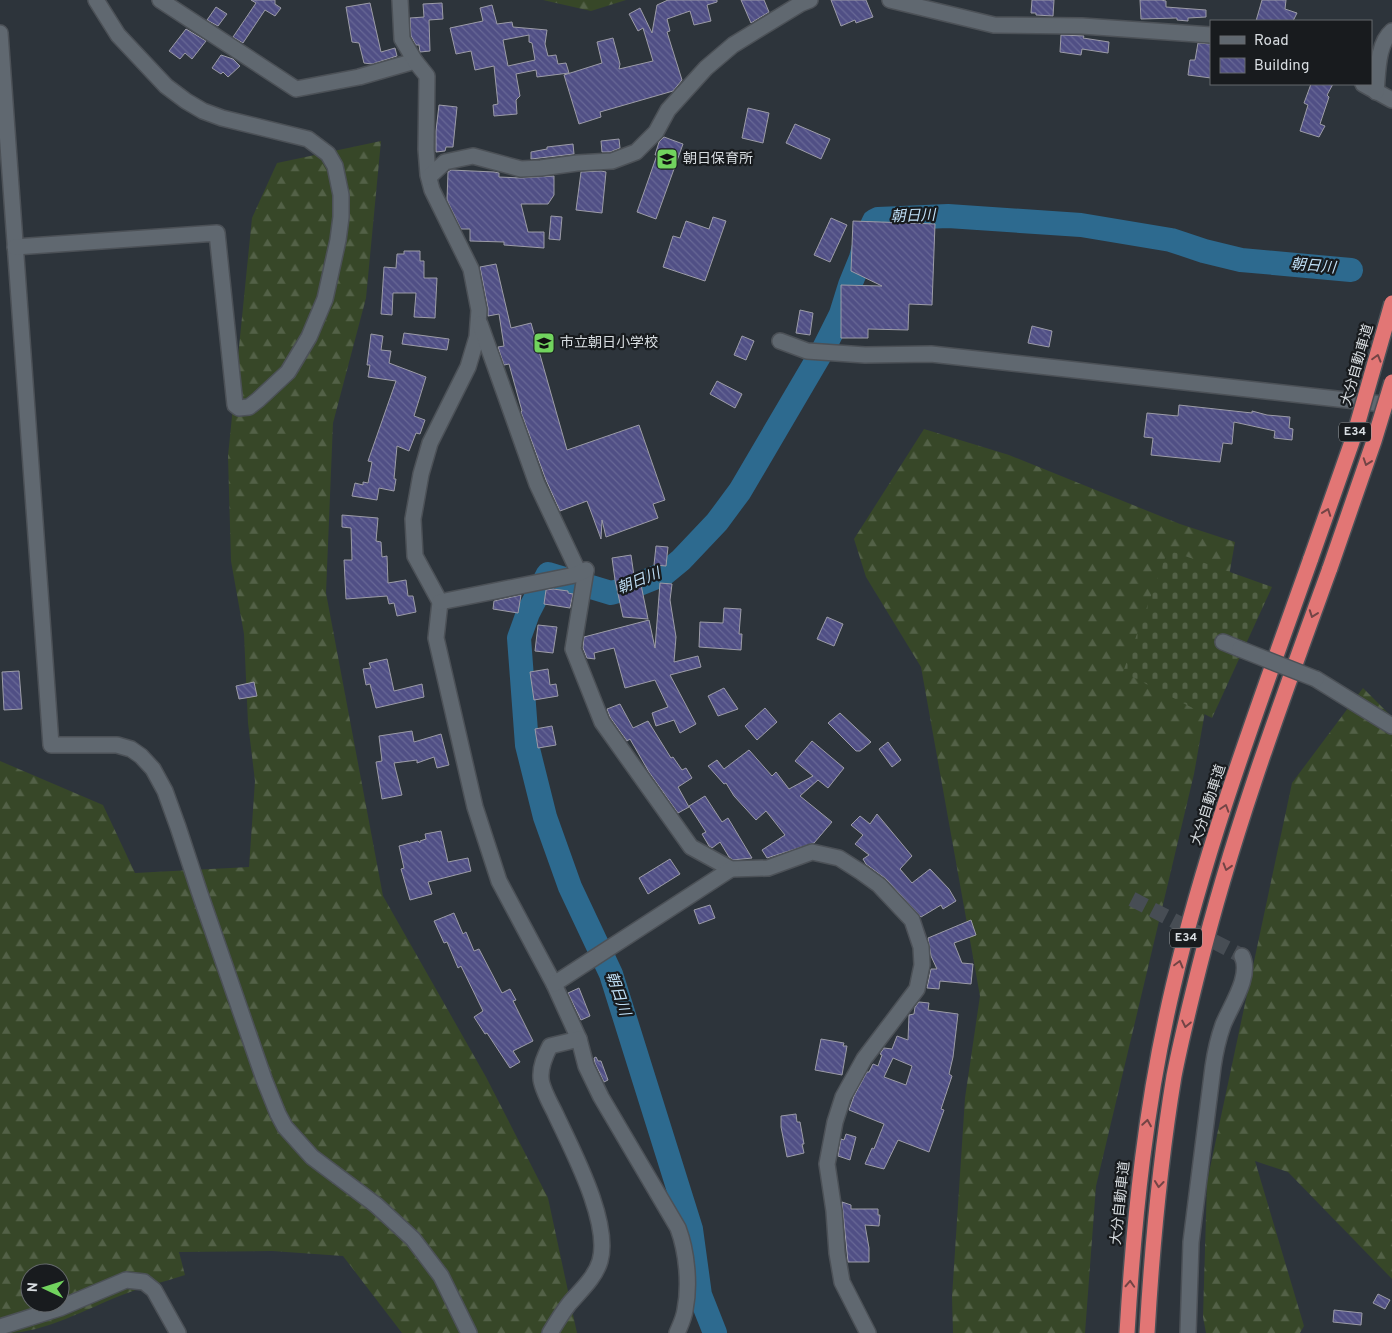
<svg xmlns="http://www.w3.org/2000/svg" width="1392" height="1333" viewBox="0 0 1392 1333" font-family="Overpass,'Noto Sans JP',sans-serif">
<defs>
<pattern id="forest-firs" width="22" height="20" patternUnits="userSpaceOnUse" patternTransform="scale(1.25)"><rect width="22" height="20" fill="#374728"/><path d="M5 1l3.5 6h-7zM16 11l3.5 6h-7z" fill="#536147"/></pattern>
<pattern id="cemetery-stones" width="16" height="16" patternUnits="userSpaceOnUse" patternTransform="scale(1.25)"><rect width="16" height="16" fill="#374728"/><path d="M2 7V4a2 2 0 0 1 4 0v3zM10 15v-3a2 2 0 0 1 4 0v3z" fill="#536147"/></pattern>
<pattern id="building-back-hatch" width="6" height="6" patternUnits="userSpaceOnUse" patternTransform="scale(1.25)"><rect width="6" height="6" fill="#504f85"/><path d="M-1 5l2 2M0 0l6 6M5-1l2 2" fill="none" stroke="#686896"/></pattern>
</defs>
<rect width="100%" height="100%" fill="#2d343b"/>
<g fill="url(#forest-firs)" fill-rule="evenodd">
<polygon points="543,0 626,0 591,11"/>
<path d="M381,141L366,298L333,423L326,593L383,896L486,1077L548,1198L577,1333H402L343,1256L272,1251L179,1252L185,1275C164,1282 142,1287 122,1295C89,1308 43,1333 8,1333L0,1323V761L103,805L135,873L249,867L255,781L248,723L244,634L231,561L228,456L252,218L277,163ZM30,1273H60V1303H30Z"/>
<polygon points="924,429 1009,455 1180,524 1235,542 1194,774 1096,1186 1085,1333 953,1333 952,1297 965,1098 980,996 921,667 866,577 854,539"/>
<polygon points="1363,688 1392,717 1392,1279 1288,1172 1255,1161 1304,1326 1300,1333 1206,1333 1203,1317 1207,1182 1292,783"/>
</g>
<polygon fill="url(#cemetery-stones)" points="1168,550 1272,587 1212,718 1123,672"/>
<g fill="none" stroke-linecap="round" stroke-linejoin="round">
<polyline stroke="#2d6a8f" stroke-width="24" points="715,1333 700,1295 691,1229 611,974 570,887 545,817 527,745 519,638 528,613 548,574 611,593 629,588 664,574 681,560 717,522 740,491 824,348 841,314 850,285 861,258 866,238 874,221 878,219 948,216 1081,225 1171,240 1204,251 1241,260 1351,270"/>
</g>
<g fill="url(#building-back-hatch)" stroke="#9c9ca7" fill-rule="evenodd">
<polygon points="251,0 275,0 275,4 281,8 275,16 265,10 243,43 233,37 256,3"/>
<polygon points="668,0 717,0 717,2 707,5 711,21 694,25 690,11 667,19 670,31 667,32 682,80 673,91 600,112 601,117 579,124 564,75 602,63 597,42 613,38 620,64 619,69 653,61 643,28 638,31 629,14 640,8 652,33 657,5"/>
<polygon points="741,0 764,0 769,12 751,23"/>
<polygon points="831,0 866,0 873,17 856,23 855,20 841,26"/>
<polygon points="1032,0 1054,0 1053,16 1036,15 1036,13 1031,13"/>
<polygon points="1140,0 1161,0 1166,1 1166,7 1206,10 1206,17 1188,18 1188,21 1177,20 1177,18 1141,19"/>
<polygon points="1262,0 1286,0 1285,9 1297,13 1293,21 1256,21"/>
<polygon points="370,3 381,52 395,48 397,56 372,64 364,63 359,43 352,42 346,7"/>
<polygon points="442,3 443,19 429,20 430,51 420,52 419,45 416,45 411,36 410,18 424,17 423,4"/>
<path d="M492,5L497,24L512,22L513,27L547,30L545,44L548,56L556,55L558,64L566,63L569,73L537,77L536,70L516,74L520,96L516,100L517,114L494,116L493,105L498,104L494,66L475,70L471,51L456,54L450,28L483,21L480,8ZM529,35V42L532,43L535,60L508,66L503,40Z"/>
<polygon points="216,7 227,14 218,26 207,20"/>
<polygon points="186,29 206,41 192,59 185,53 180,59 169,51"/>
<polygon points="1061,35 1084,36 1083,38 1109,42 1108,53 1082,49 1081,55 1060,52"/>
<polygon points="1198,43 1211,44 1211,78 1188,75 1190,60 1195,60"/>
<polygon points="221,55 233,59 240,66 228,77 223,72 221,74 212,68"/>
<polygon points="1311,84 1333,84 1327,95 1329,97 1320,124 1325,126 1319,137 1300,131 1308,105 1304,103"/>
<polygon points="439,105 457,107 453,147 446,147 445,151 436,152 436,131"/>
<polygon points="748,108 769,113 763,143 742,138"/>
<polygon points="795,124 830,139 821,159 786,143"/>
<polygon points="664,137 683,144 656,219 637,212 657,155 655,155 659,142"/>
<polygon points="619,139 620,148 610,152 602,152 601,141"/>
<polygon points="573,144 574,154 531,159 531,152 547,149 547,147"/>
<polygon points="451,170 494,172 499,173 499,177 521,178 554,176 554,195 548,204 521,204 528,232 544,232 544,248 504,245 504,242 470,241 470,229 461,229 447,200 448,172"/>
<polygon points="601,171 606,172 602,213 576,210 581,172"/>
<polygon points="551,216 562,217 560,240 549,239"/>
<polygon points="713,217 726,221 705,281 663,267 673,236 680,238 686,221 709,229"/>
<polygon points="831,218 847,225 830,262 814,255"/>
<polygon points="853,221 935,224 932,305 909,304 908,330 868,329 868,338 841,338 841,285 882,286 851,271"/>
<polygon points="404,251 420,251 420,261 424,261 424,278 437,278 435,318 414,317 416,293 393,293 392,315 381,314 384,267 396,268 397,254 404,254"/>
<polygon points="496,264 511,328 531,323 567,450 639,425 665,500 653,504 658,518 606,537 602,520 601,539 587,501 560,511 546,480 521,412 522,411 509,364 504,365 498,347 504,346 499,314 488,316 488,308 480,267"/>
<polygon points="800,310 813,313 810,335 796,333"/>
<polygon points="1032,326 1052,331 1049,347 1028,343"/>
<polygon points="404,333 449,339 447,350 402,344"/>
<polygon points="371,334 383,336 381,350 391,351 389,363 426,377 414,416 425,420 420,434 416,433 409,451 397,446 394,479 396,479 394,491 379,488 377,500 352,496 355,483 363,485 363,482 368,483 372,462 368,461 396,381 368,377 370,365 367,365"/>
<polygon points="742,336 754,341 746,360 734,355"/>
<polygon points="717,381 742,394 735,408 710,394"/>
<polygon points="1179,405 1252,413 1252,411 1267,415 1290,417 1289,428 1293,429 1292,440 1274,438 1275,431 1234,422 1232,444 1223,443 1220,462 1151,455 1153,438 1144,437 1147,413 1178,416"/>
<polygon points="342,515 378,518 376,541 381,542 382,557 387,556 388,583 406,580 408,596 413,596 416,612 397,616 394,603 389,604 387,596 346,599 344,560 352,560 351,528 342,527"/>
<polygon points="656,546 668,547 666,566 654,565"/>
<polygon points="631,555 634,576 639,575 648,619 623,617 615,580 612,558"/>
<polygon points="660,583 672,584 670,600 676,637 674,662 698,656 701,667 670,675 696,724 680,733 674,720 656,726 652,713 668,707 655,680 625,688 614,648 594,653 595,659 587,658 583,648 584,637 649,620 655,648"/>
<polygon points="553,589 568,591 568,593 573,594 570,608 544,604 546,590"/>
<polygon points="521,595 518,613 493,609 494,601"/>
<polygon points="724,608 741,609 739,634 742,634 741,650 699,647 700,622 723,623"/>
<polygon points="827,617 843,624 834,646 817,639"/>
<polygon points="538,625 557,627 553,653 535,651"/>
<polygon points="387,659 394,691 422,684 424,697 376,708 370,684 366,685 363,669 371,668 369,663"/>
<polygon points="548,669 550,685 556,684 558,696 534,700 530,672"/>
<polygon points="19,671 22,709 4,710 2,672"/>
<polygon points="254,682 257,696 239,699 236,686"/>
<polygon points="724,688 738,709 718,716 708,696"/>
<polygon points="620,704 633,728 648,721 671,758 673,757 682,770 686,768 692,778 678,787 689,807 678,813 649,772 630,739 627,741 610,717 607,709"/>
<polygon points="765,708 777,722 757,740 745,726"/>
<polygon points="840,713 871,742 860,751 856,751 828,723"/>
<polygon points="552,726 556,745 538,748 535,729"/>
<polygon points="412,731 414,742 441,734 449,765 437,768 434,757 417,763 417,760 394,763 402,795 382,799 376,762 382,761 379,736"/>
<polygon points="812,741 844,768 828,788 818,780 800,796 832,822 814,843 767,858 762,850 785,835 766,811 756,820 734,796 726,783 724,784 708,766 717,760 724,769 749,750 772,776 776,772 789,789 813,776 795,761"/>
<polygon points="888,742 901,760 892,767 879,749"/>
<polygon points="705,796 722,822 728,818 752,858 733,860 729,857 720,842 712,848 709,846 702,834 706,832 689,806"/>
<polygon points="877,814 912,856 900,869 912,883 930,869 949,889 956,901 943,909 941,905 921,917 886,879 866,864 863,859 869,855 855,844 863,835 851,825 860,816 870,824"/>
<polygon points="441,831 448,862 468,858 471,871 428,882 432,894 410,900 401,869 404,868 399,846 418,841 420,843 420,841 426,839 425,834"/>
<polygon points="670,859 680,874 648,894 639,878"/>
<polygon points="710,905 715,918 699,924 694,910"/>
<polygon points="454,913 463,934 466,932 474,951 479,949 502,993 510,989 516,1000 513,1001 533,1041 513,1051 520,1062 510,1068 487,1033 485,1034 474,1017 483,1011 461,966 458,968 447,942 444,943 434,921"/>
<polygon points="971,920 976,935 954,943 962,963 973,964 971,984 940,981 939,989 927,988 931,969 937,969 931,956 928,938"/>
<polygon points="579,988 590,1016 581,1020 568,993"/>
<path d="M919,1002L929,1003L928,1010L958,1014L953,1057L949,1074L952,1076L941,1109L944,1110L929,1152L898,1140L884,1169L865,1164L872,1148L874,1149L884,1124L849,1110L854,1096L867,1072H869L873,1064L878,1066L882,1055L880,1054L884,1048L892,1049L897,1036L908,1040L909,1015L914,1014L915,1007ZM893,1058L912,1066L906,1085L884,1077Z"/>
<polygon points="821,1039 844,1043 843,1046 847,1046 842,1075 815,1070"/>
<polygon points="596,1057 598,1061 601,1061 608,1080 604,1082 595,1063 594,1058"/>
<polygon points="796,1114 797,1122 800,1122 804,1144 802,1144 804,1153 787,1157 781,1127 781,1116"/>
<polygon points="846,1134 856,1137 850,1160 838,1156 841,1139 844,1140"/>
<polygon points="842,1202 851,1205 851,1209 878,1209 878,1215 880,1215 879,1226 865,1225 869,1248 869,1262 848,1262"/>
<polygon points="1378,1294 1390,1300 1385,1309 1373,1303"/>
<polygon points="1334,1310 1362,1313 1361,1325 1333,1322"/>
</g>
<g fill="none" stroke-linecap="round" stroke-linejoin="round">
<polyline stroke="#474d54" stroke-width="15" stroke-dasharray="15 8" stroke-linecap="butt" points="1132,899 1242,956"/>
<g stroke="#4c5157" stroke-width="18">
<g id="minor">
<polyline points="160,0 296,89 359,77 415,61"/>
<path d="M400,0L402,39L415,61L427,76L426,149L428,175L432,190L471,269L479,310L477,337L468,367L430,443L421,474L413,519L415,556L440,602L436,638L475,807L499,881L554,984L579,1039L586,1066L601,1097L678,1228C687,1252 690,1285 685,1310C684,1318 680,1326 677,1333"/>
<polyline points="890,0 994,25 1082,26 1211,35"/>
<polyline points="0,33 51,745 117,745 131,749 141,756 153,769 165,791 178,827 199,891 264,1079 278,1114 285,1127 312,1157 376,1205 413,1239 441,1276 469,1333"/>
<polyline points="1363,84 1392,100"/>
<path d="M1376,92C1378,73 1377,44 1392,31"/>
<polyline points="429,177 445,162 473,156 521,169 541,168 577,163 612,161 636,152 656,132 668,110 706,68 733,45 800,4 810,0"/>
<polyline points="15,247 217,233 235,405 239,408 249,407 258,400 288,372 309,337 325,299 338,240 341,217 341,195 335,166 328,154 308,139 222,118 203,111 186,101 166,86 118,35 96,0"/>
<polyline points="480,324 537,484 579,573"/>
<polyline points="780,341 807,351 865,355 931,354 1392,405"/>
<polyline points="586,570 573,649 602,722 691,847 731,869 768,868 812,852 839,858 861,872 879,885 912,920 921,947 922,965 917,989 864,1059 843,1097 835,1122 827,1164 834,1211 837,1253 842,1282 868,1333"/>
<polyline points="440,602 575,575 586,570"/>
<polyline points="1223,642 1240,649"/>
<polyline points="1316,679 1392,726"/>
<polyline points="554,984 731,869"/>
<polyline points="0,1327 60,1308 126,1280 144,1282 154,1290 178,1333"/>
<path d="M550,1333C556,1323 562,1313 569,1304C580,1291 595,1278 600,1261C611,1222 572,1150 555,1113C551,1105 541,1087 541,1078C540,1067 545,1056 550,1046L579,1039"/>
<path d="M1188,1333L1191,1242L1213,1067C1215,1053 1218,1039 1223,1025C1230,1007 1252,976 1242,956"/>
</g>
</g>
<g stroke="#4c5157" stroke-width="18">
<g id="highway">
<path d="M1127,1333C1134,1216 1146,1101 1173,987C1207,841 1261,699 1311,558"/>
<path d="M1147,1333C1152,1247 1160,1161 1174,1076C1181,1040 1190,1004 1199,968C1233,831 1282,700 1330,568"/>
</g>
</g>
<use href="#minor" stroke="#606870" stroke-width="15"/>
<use href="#highway" stroke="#e27675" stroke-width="15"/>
<g stroke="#4c5157" stroke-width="18" stroke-linecap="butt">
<polyline id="minor-bridge" points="1240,649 1316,679"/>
</g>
<g stroke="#4c5157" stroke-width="18" stroke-linecap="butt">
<g id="highway-bridge">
<polyline points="1311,558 1354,436 1392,303"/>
<polyline points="1330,568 1374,441 1392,382"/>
</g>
</g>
<use href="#minor-bridge" stroke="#606870" stroke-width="15"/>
<use href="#highway-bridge" stroke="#e27675" stroke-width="15"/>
</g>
<defs><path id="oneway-chevron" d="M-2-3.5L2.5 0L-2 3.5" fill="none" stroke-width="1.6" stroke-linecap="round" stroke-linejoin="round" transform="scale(1.25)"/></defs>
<g stroke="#734445">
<use href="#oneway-chevron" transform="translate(1377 358) rotate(-74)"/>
<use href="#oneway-chevron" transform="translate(1367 462) rotate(109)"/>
<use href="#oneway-chevron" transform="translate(1327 512) rotate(-70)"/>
<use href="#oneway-chevron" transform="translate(1313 614) rotate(110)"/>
<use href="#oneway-chevron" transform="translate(1225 808) rotate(-72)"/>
<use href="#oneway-chevron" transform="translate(1227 867) rotate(107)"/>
<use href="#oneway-chevron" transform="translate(1179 964) rotate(-75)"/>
<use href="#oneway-chevron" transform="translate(1186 1024) rotate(102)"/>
<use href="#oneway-chevron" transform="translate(1147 1123) rotate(-81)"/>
<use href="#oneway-chevron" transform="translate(1159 1184) rotate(96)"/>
<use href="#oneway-chevron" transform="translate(1130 1284) rotate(-87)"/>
</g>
<defs>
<g id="school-square" transform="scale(1.125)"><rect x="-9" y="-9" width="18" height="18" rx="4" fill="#71d35e" stroke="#181b1e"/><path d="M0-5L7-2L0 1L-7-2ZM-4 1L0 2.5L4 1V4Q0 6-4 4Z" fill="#111"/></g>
</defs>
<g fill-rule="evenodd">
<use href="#school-square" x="667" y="159"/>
<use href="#school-square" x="544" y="343"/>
</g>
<g text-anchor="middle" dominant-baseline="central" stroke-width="4.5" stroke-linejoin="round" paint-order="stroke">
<g fill="#181b1e" stroke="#9ea3a6" stroke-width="1">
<rect x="1339" y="422.5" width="32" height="19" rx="4"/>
<rect x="1170" y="928.5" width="32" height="19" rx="4"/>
</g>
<g font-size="12" font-weight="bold" fill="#d8dde1">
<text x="1355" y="432">E34</text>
<text x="1186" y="938">E34</text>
</g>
<g font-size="14" fill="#d8dde1" stroke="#181b1e" text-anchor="start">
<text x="683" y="159">朝日保育所</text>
<text x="560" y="343">市立朝日小学校</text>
</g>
<g font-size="14" fill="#d8dde1" stroke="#181b1e">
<text transform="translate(1358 365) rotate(-74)">大分自動車道</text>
<text transform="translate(1209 805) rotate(-72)">大分自動車道</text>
<text transform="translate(1121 1203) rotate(-84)">大分自動車道</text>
</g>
<g font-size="15" font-style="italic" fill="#bfdff6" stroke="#181b1e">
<text transform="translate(913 217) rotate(-2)">朝日川</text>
<text transform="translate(1313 267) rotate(5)">朝日川</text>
<text transform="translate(639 582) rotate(-22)">朝日川</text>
<text transform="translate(617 994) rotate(71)">朝日川</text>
</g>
</g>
<rect x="1210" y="20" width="162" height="65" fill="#181b1e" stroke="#65696c"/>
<rect x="1220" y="36" width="25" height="8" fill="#606870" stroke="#65696c"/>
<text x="1254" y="45" font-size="15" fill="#d8dde1">Road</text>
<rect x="1220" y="58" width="25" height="15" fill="url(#building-back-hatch)" stroke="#65696c"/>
<text x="1254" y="70" font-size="15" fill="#d8dde1">Building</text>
<g transform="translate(45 1288) rotate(274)"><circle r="24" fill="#181b1e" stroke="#65696c"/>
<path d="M0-4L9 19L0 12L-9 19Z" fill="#71d35e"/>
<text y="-8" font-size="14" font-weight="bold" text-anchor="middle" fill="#d8dde1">N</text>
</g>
</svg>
